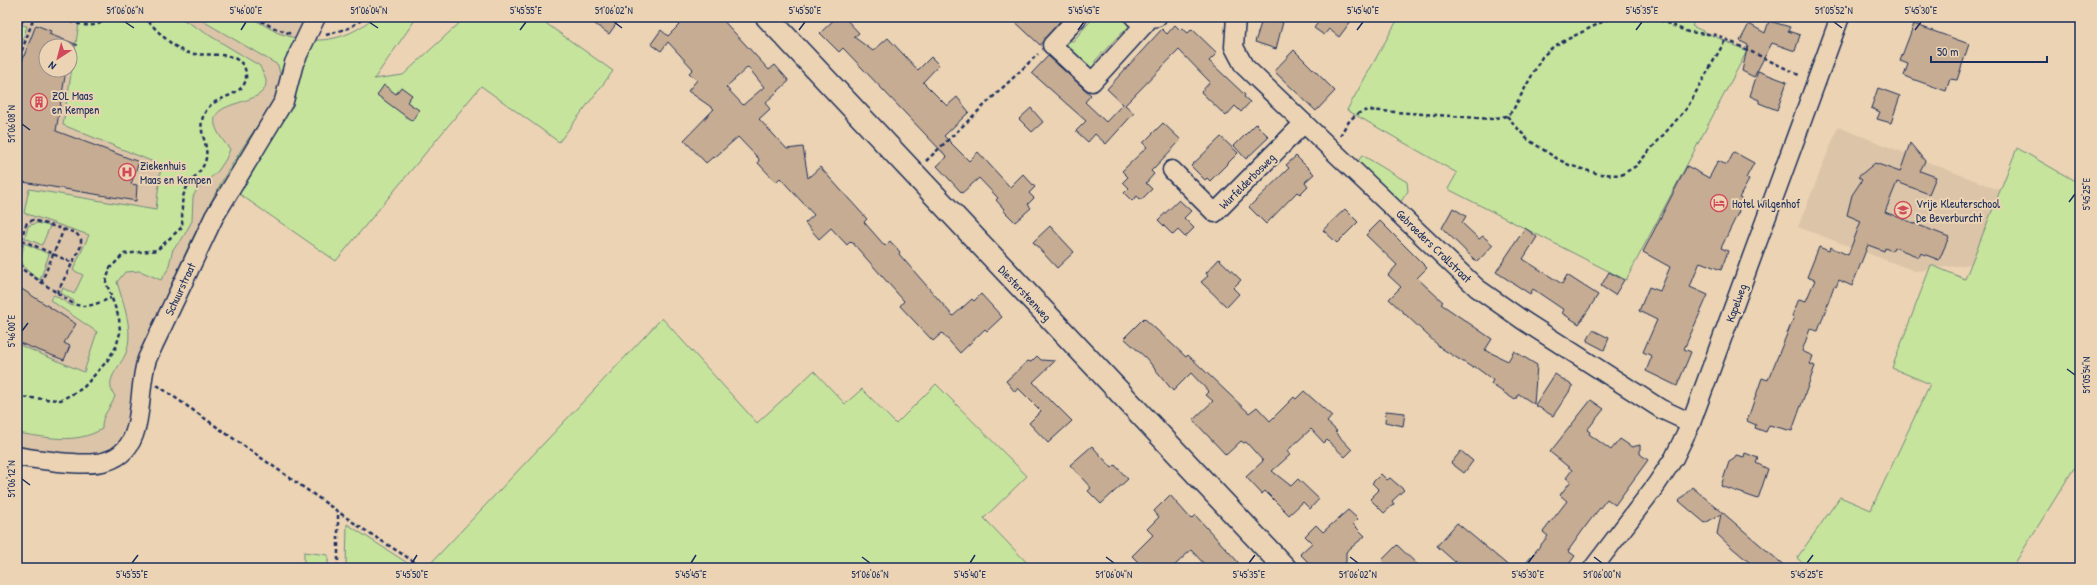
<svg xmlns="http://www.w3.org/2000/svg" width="2097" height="585" viewBox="0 0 2097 585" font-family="'Patrick Hand',sans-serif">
<rect width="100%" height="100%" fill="#ebd3b3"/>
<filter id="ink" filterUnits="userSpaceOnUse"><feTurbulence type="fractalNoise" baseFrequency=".025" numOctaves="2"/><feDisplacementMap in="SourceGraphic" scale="8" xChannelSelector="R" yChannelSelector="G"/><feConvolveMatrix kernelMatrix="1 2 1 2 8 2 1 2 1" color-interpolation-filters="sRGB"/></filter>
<g filter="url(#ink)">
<g fill="#dcc4a8" fill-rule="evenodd">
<path d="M17,17H314L285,89L197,239L129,436L108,458L17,449ZM46,46H70V70H46Z"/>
<polygon points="1838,127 2007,193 1979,263 1915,271 1798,227"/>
</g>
<g fill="#c7e49c" stroke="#718a7d">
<path d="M80,17H179L260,66C261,70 266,76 266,81C268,113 180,92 230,149L226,159L218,171L196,191L193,197L192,221L182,239L173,249L168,269L161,280L140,271L125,272L117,282C123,303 132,325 128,346C125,365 101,378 115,396C111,409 101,414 102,429C75,445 46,437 17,433V344L84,372L97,332L50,300L54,295L72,306L74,301L61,293L63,288L74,294L83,275L73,270L89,235L24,213L29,189L156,210L161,165L63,125Z"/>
<path d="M196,17H250L278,33L295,38L296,45L284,90L142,359L130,434L105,458L17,451V446C43,450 92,465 114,447C140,426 127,386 139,359C164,300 190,239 221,183C238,152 260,123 279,93L281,79L278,65Z"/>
<path d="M373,17H417L374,79L403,75L466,17H537L613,71L559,142L481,86L336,261L235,191L294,73L314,40C335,41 359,32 373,17Z"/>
<path d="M1094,17H1124C1129,22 1130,25 1130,32L1121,33L1095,61V71H1090L1065,49V41H1073Z"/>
<polygon points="1399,17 1696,17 1692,26 1747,51 1626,280 1448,189 1457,173 1347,110"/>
<polygon points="21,25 27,26 23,40 17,54 17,35"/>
<polygon points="2017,148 2080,184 2080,467 2076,465 2012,568 1809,568 1797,558 1840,497 1871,510 1930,384 1892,368 1931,265 1965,279"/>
<polygon points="1362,155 1407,182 1408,191 1400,203 1358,162"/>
<polygon points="37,223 50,226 42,245 25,238 28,226"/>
<path d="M24,243L49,254L40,280C21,267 20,266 24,243Z"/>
<polygon points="662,318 757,423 814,371 845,404 862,389 896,424 936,384 1027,476 984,518 1032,568 436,568 430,564"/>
<polygon points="347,524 415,568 346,568"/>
<polygon points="304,552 328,555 328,568 304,568"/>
</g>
<g fill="#c6ac92" stroke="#1b2f5e" fill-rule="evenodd">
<polygon points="585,17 621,17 609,34"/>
<path d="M687,17H720L769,70L775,65L789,81L765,103L770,109L759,119L787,149L803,147L808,178L820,167L867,219L864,222L885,246L890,241L900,252L899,254L953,316L972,299L974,301L981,294L1002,317L987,331L985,329L960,353L942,333L933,341L900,306L904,301L851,241L847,245L831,228L819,239L805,223L814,215L780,178L776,182L758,163L759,159L738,137L714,158L713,157L706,163L684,140L714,109L688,91L697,80L689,73L693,69L668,42L661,51L651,44L661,30L668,36ZM748,67L764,87L743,105L726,87Z"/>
<polygon points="837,17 844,17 859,33 854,37 873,51 888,38 918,70 931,57 939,65 923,82 947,106 957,97 969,112 944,136 969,161 978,152 1010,187 1023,174 1035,187 1029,193 1034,198 1028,204 1031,208 1015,222 1003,210 1004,209 996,200 998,198 979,178 962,193 937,166 947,157 843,48 839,52 820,33"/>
<polygon points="1010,17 1064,17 1040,45"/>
<polygon points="1263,17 1278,17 1277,21 1283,22 1276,49 1255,42"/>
<polygon points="1313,17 1354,17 1339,37 1329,29 1324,35 1314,28 1319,21"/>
<polygon points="1769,21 1790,27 1788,31 1800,35 1795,51 1772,43 1754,77 1742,71 1748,45 1740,41 1749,24 1765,33"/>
<polygon points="1914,24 1969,44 1957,80 1950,79 1946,91 1904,76 1908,64 1900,61"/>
<polygon points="36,25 51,31 49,34 78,45 46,46 46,70 66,70 56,131 139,162 131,184 137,185 136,201 17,181 17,74"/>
<polygon points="1175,25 1180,30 1182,28 1188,33 1192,29 1217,53 1209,61 1245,95 1244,97 1250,102 1241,112 1235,106 1226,116 1201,92 1210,82 1179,50 1125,105 1134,113 1106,144 1095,134 1088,142 1076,131 1086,121 1032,73 1048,56 1091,95 1085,102 1106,122 1123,104 1107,89 1162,29 1167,34"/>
<polygon points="1294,50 1335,91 1316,111 1274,71"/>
<polygon points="1758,71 1787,82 1777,110 1759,103 1759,100 1750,96"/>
<polygon points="384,85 396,94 401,87 412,95 407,102 419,110 412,121 377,95"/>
<polygon points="1878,88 1900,96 1891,123 1877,119 1880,112 1871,108"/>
<polygon points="1031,108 1043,122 1032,132 1019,119"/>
<polygon points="1163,123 1181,140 1151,171 1154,174 1146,183 1152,189 1141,200 1137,196 1132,201 1124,193 1129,188 1123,182 1128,177 1122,171 1147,147 1143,143"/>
<polygon points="1256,124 1269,137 1246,159 1234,146"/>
<polygon points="1221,137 1238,153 1210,181 1207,178 1205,180 1191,166"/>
<polygon points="1910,143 1925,161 1920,171 1936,177 1929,194 1897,182 1885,212 1949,237 1939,260 1921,253 1919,257 1894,247 1892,251 1885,248 1884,251 1868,245 1852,286 1839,280 1836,287 1834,286 1818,331 1810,329 1802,351 1813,356 1810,364 1815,366 1792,431 1769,425 1766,432 1755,428 1756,425 1747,421 1762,378 1768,380 1794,317 1792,316 1799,299 1806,301 1815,280 1807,277 1819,247 1829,251 1830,247 1848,255 1861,221 1847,215 1852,195 1862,180 1858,177 1875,163 1900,172"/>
<polygon points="1734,152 1754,163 1746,178 1749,180 1739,198 1743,200 1738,209 1739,211 1721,248 1728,251 1721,270 1700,262 1690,287 1708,295 1684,349 1691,352 1677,386 1646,371 1652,356 1643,352 1657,320 1639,311 1649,287 1660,291 1670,267 1643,252 1687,166 1709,178 1718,161 1727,165"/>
<polygon points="1296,156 1314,174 1305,182 1308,186 1300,194 1297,192 1266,224 1249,207 1289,168 1286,165"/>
<polygon points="1179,200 1191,211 1184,218 1194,228 1185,237 1178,230 1173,235 1158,220"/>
<polygon points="1453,208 1466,216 1462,223 1479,239 1483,236 1493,245 1477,262 1442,228"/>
<polygon points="1345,209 1358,222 1337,243 1323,230"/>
<polygon points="1380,221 1427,268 1417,278 1443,302 1441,304 1492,339 1485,350 1508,361 1514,351 1537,365 1534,404 1519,394 1515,400 1491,384 1493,380 1474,366 1473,368 1441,348 1389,299 1401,287 1388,275 1397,265 1366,235"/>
<polygon points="1050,226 1074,252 1057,268 1033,242"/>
<polygon points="1525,228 1537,237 1523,259 1562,284 1567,275 1598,295 1579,324 1562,313 1564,310 1533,289 1530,294 1496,272"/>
<polygon points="1219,259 1241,280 1233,288 1239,294 1227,307 1201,282 1208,276 1206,273"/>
<polygon points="1609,272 1624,280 1615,295 1601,286"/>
<polygon points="17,286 76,324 64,343 70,346 64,360 17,342"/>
<polygon points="1144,318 1186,357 1188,355 1249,413 1257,407 1270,421 1294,397 1296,399 1304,391 1332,416 1327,422 1337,431 1335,432 1352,450 1345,457 1327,440 1324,443 1311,429 1287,451 1290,455 1272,471 1291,486 1298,479 1319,499 1310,509 1303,502 1289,515 1265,491 1262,494 1246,477 1263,461 1246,442 1244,443 1241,441 1226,455 1193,420 1213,401 1206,395 1209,392 1191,373 1173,391 1146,358 1124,338"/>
<polygon points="1593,330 1609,338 1604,350 1587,341"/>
<polygon points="1037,356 1041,360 1055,361 1033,382 1051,402 1052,401 1072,421 1048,443 1029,423 1041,411 1018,388 1015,392 1006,381 1028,361 1031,362"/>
<polygon points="1555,374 1573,386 1553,416 1535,405"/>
<polygon points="1591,400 1604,409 1587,430 1590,432 1589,434 1611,450 1620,439 1632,447 1640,445 1640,454 1648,460 1615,505 1607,499 1588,523 1568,551 1575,556 1566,568 1522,568 1548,536 1543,532 1567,501 1560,495 1571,481 1566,478 1572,470 1550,452"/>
<polygon points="1386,411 1405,413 1403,426 1385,422"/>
<polygon points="1092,446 1112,468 1115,465 1128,479 1101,504 1088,491 1091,488 1070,465"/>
<polygon points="1461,451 1473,461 1464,473 1451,463"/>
<polygon points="1745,453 1758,458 1756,463 1768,469 1758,499 1721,486 1729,462 1734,459 1736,455 1744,457"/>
<polygon points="1381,474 1387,480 1390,478 1404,490 1392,501 1394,504 1384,513 1370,499 1379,490 1372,483"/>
<polygon points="1692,487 1722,512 1787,568 1756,568 1730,546 1717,534 1721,514 1705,523 1679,501"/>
<polygon points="1170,495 1191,519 1195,515 1238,562 1232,568 1208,568 1191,550 1172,568 1144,568 1132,556 1153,535 1147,529 1159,517 1154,511"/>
<polygon points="1348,510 1358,519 1353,524 1365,536 1346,552 1346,562 1339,568 1314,568 1300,554 1312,543 1305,536 1316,525 1323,532"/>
<polygon points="1457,523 1474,537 1511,568 1467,568 1457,560 1455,562 1437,546"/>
<polygon points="1397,545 1421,568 1389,568 1382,560"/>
</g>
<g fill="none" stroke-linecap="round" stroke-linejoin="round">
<g stroke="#1b2f5e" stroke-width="12">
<polyline id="service" points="17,21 19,17"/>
</g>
<g stroke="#1b2f5e" stroke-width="21">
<g id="minor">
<polyline points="1078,17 1052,45 1092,82 1144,25"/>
<polyline points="1134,17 1144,25 1150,18 1157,17"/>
<polyline points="1236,17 1234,47 1244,66 1477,288 1524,321 1661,409 1691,423"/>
<polyline points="1172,170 1215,213 1304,123"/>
<path d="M17,456C31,459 45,460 59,462C92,465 126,468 136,428C142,405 140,381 147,359L214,217L284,101L294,63L316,17"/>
<polyline points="1593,568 1656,485 1674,458 1691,423 1840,17"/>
</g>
</g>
<g stroke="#1b2f5e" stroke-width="25">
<polyline id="secondary" points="767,17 1285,568"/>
</g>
<g stroke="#1b2f5e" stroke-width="2.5" stroke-dasharray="4 3" stroke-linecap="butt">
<path d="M57,17C74,22 94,33 108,17"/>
<polyline points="255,17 272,27 291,34"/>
<polyline points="1653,17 1688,32 1717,35 1801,76"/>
<polyline points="326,35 349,28 366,17"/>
<polyline points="17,64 34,17"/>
<polyline points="1507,116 1527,139 1556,158 1569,165 1599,174 1621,175 1636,166 1687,108 1726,39"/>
<path d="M1340,136C1347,123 1353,113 1368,110L1491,119L1507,116L1513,110L1542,57L1554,46L1612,17"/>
<polyline points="926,161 1038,54"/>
<polyline points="22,240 73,263"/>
<polyline points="41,283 64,229"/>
<path d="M57,293L81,246V239L76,233L33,220L27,223L24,229L19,258L22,269L72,303C85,310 98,303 111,298"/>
<polyline points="157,385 360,527 424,568"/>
<path d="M17,397L61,400L83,388L107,361L116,347L120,333L119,318L106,282L110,268L124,254L157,250L182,227C183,215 180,202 185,191C190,179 204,171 206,158C209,139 193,128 208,108C218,95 248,96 246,74C246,69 243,64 239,61C225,50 202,58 186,52C169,45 156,29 144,17"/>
<polyline points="338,568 338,511"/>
</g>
<use href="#service" stroke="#ebd3b3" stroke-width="9"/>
<use href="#minor" stroke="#ebd3b3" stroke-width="18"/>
<use href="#secondary" stroke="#ebd3b3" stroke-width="22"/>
</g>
</g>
<path fill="none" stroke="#1b2f5e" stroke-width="1.5" d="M125,22L134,28M369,22L378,28M614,22L622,28M1834,22L1842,28M241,30L246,22M520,30L526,22M799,30L805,22M1078,30L1084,22M1357,30L1363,22M1636,30L1642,22M1915,30L1921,22M22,124L30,130M2069,202L2075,194M22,331L28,323M2067,369L2075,375M22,479L30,485M862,557L870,563M1106,557L1114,563M1350,557L1358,563M1594,557L1602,563M132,563L138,555M412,563L417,555M691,563L696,555M970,563L975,555M1249,563L1255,555M1528,563L1534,555M1807,563L1813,555"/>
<defs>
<g id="building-ring" transform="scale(0.9)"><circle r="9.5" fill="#ebd3b3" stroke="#d1495b" stroke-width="1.5"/><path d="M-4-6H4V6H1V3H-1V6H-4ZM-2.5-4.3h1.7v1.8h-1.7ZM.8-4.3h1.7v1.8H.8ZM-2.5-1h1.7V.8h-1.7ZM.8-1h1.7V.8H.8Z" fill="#d1495b"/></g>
<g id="hospital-ring" transform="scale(0.9)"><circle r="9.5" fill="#ebd3b3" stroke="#d1495b" stroke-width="1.5"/><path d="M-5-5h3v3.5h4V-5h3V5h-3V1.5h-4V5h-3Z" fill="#d1495b"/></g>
<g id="hotel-ring" transform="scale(0.9)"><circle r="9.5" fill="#ebd3b3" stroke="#d1495b" stroke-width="1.5"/><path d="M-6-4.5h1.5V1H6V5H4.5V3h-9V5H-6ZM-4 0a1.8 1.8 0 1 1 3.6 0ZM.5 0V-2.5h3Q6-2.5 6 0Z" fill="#d1495b"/></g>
<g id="school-ring" transform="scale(0.9)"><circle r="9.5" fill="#ebd3b3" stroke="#d1495b" stroke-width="1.5"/><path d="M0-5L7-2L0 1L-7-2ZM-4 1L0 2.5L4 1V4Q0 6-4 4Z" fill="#d1495b"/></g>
</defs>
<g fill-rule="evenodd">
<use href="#building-ring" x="39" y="102"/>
<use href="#hospital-ring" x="127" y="172"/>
<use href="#hotel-ring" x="1719" y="203"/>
<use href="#school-ring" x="1903" y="210"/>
</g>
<g text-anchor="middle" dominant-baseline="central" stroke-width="4" stroke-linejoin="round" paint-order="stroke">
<g font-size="12" fill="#1b2f5e" stroke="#ebd3b3" text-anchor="start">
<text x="52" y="95">ZOL Maas<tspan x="52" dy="14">en Kempen</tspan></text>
<text x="140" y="165">Ziekenhuis<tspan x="140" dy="14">Maas en Kempen</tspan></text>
<text x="1732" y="203">Hotel Wilgenhof</text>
<text x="1916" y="203">Vrije Kleuterschool<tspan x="1916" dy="14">De Beverburcht</tspan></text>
</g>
<g font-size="12" fill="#1b2f5e" stroke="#ebd3b3">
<text transform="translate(1247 181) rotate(-45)">Wurfelderbosweg</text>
<text transform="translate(1434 246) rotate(44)">Gebroeders Crollstraat</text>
<text transform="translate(180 289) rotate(-65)">Schuurstraat</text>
<text transform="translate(1025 293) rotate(47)">Diestersteenweg</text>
<text transform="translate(1736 303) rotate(-70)">Kapelweg</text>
</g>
</g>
<rect width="2097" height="585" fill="none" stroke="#ebd3b3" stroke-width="44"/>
<g transform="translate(58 58) rotate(216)"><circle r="19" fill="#ebd3b3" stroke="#989191"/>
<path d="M0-3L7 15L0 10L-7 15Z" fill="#d1495b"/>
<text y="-6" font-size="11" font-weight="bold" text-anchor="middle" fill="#1b2f5e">N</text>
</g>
<path d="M1931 56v6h116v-6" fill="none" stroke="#1b2f5e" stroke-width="2"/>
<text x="1937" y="56" font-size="12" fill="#1b2f5e" stroke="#ebd3b3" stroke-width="3" paint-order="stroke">50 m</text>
<rect x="22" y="22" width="2053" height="541" fill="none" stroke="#1b2f5e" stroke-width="1.5"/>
<g font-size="10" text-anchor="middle" fill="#1b2f5e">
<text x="125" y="14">51°06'06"N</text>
<text x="246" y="14">5°46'00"E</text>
<text x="369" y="14">51°06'04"N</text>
<text x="526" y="14">5°45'55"E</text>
<text x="614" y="14">51°06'02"N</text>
<text x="805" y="14">5°45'50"E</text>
<text x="1084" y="14">5°45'45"E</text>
<text x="1363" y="14">5°45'40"E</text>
<text x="1642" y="14">5°45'35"E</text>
<text x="1834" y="14">51°05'52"N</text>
<text x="1921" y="14">5°45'30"E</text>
<text transform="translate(11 124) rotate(-90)" y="4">51°06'08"N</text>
<text transform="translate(2086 194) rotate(-90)" y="4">5°45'25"E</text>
<text transform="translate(11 331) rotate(-90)" y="4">5°46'00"E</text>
<text transform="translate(2086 375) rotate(-90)" y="4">51°05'54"N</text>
<text transform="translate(11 479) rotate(-90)" y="4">51°06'12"N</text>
<text x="132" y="578">5°45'55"E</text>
<text x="412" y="578">5°45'50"E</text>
<text x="691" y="578">5°45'45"E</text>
<text x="870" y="578">51°06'06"N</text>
<text x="970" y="578">5°45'40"E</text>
<text x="1114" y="578">51°06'04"N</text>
<text x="1249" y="578">5°45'35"E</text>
<text x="1358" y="578">51°06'02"N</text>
<text x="1528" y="578">5°45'30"E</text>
<text x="1602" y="578">51°06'00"N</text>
<text x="1807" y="578">5°45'25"E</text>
</g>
</svg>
